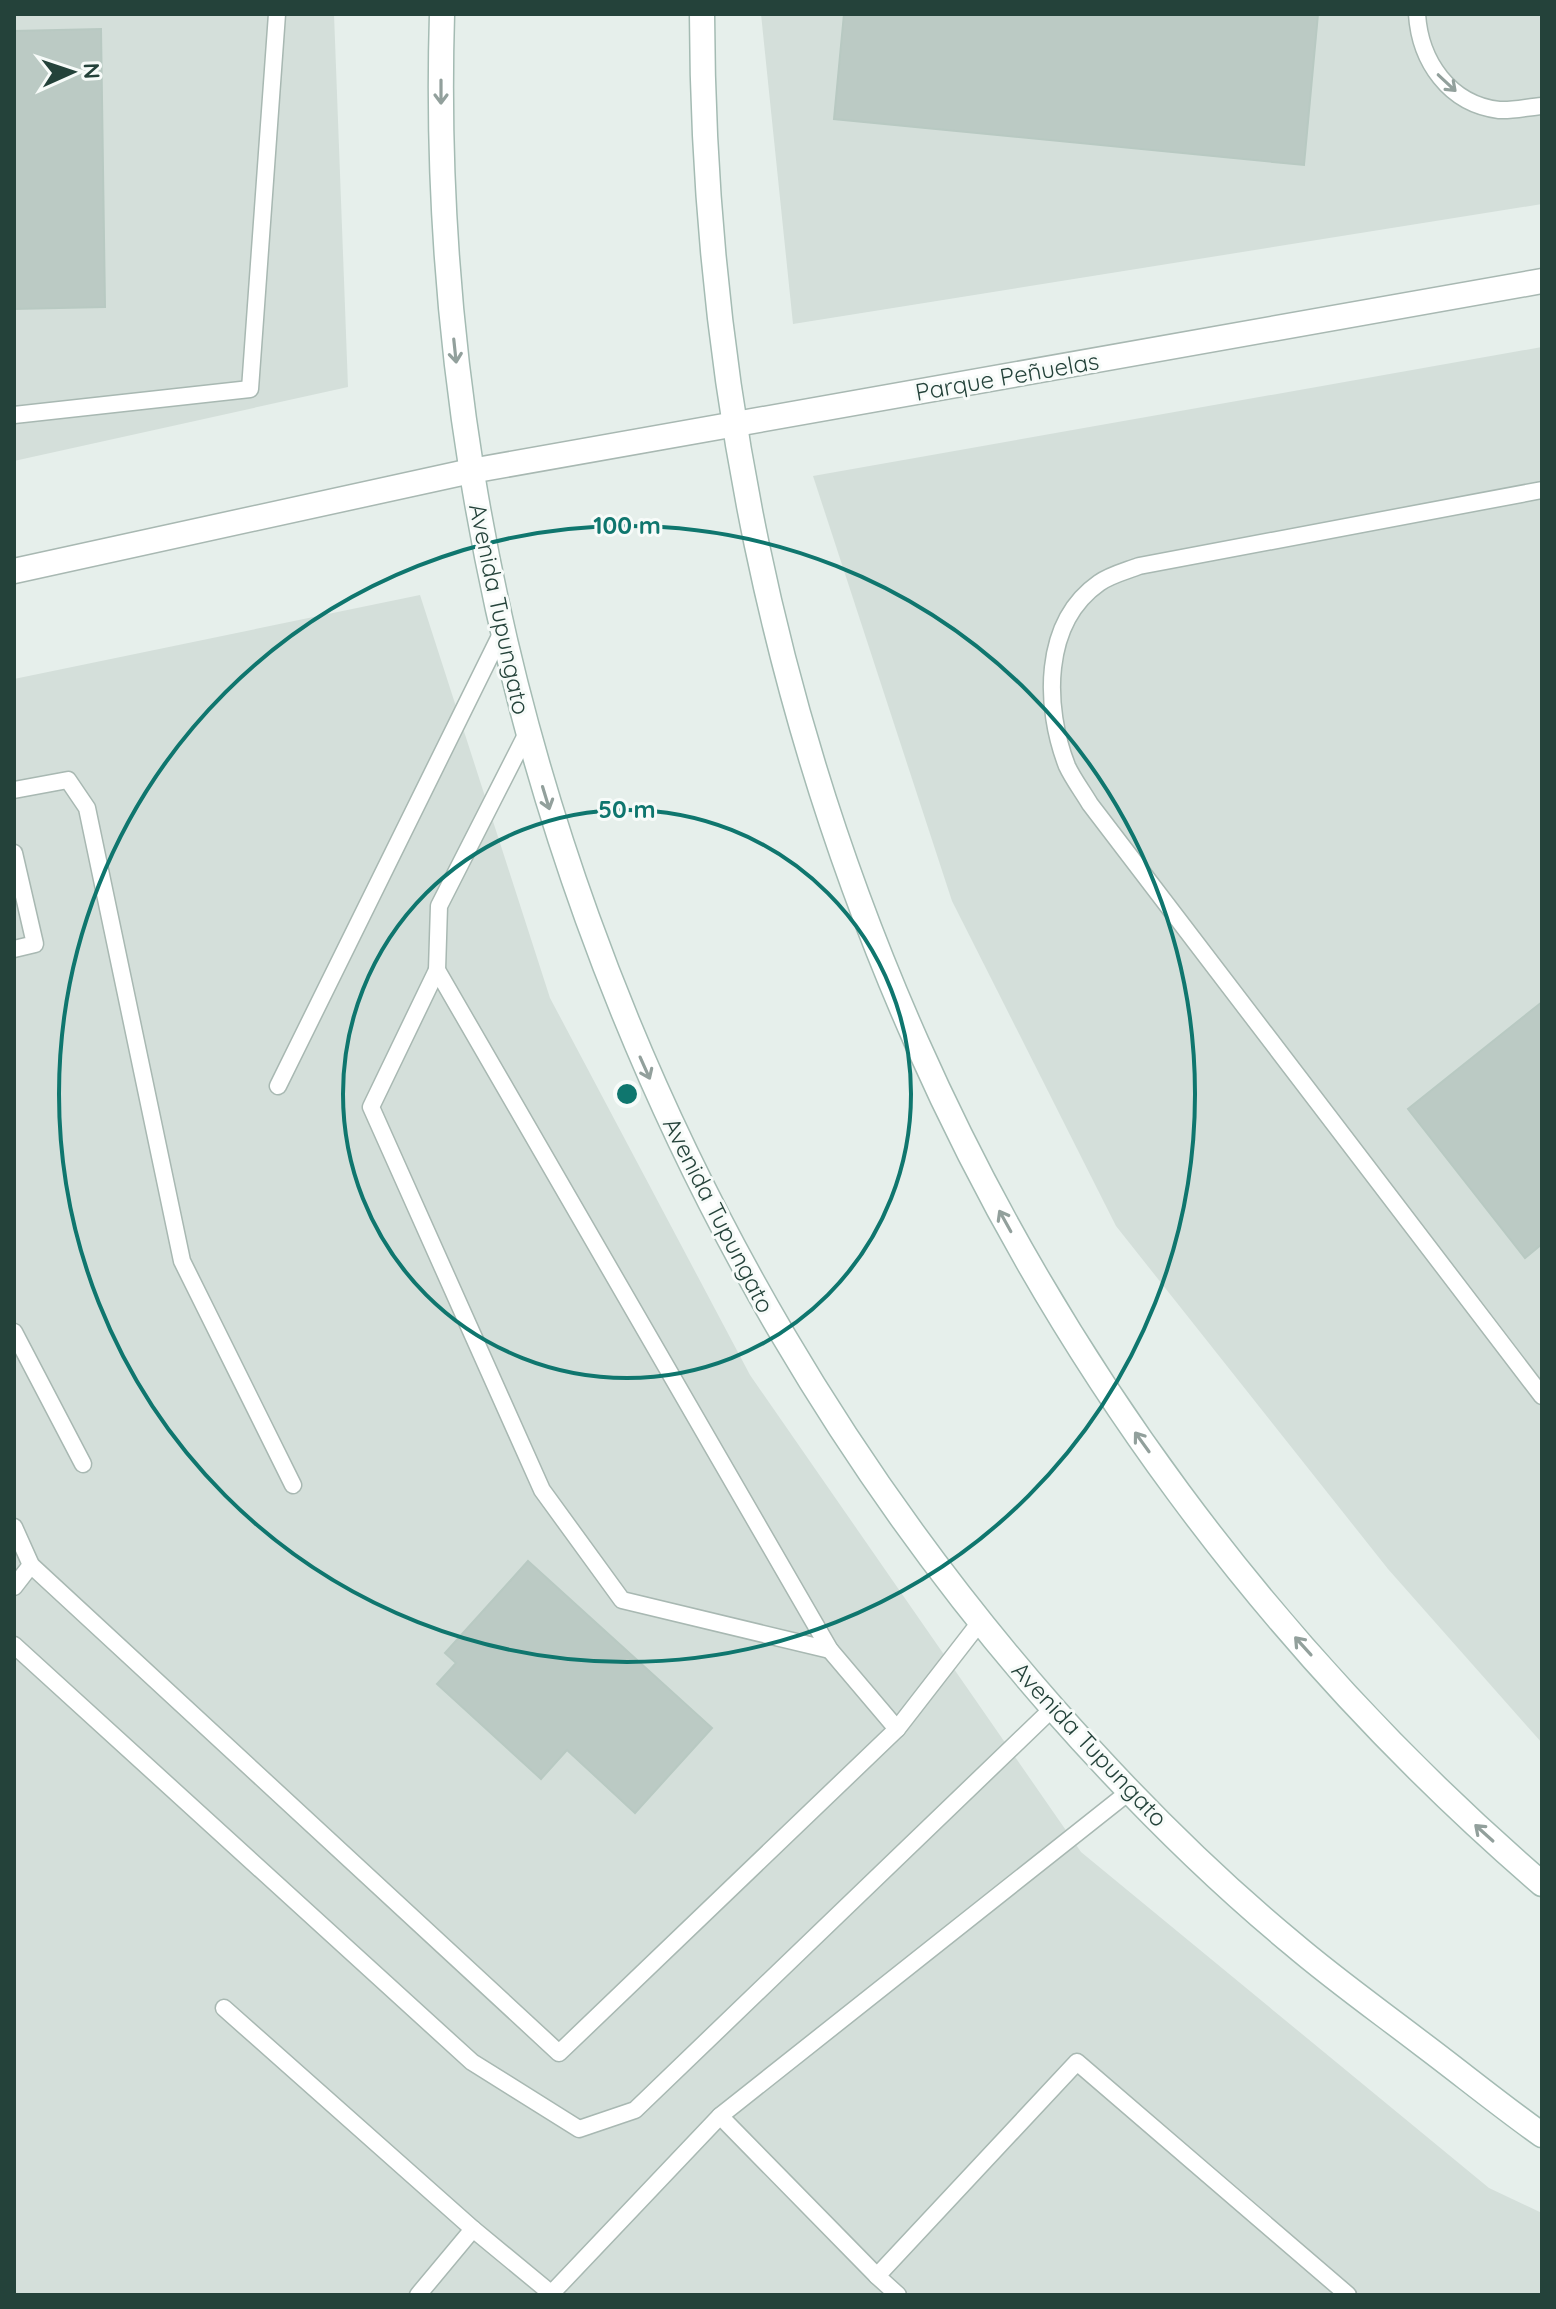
<svg xmlns="http://www.w3.org/2000/svg" width="1556" height="2309" viewBox="0 0 1556 2309" font-family="Quicksand,sans-serif">
<rect width="100%" height="100%" fill="#e6efeb"/>
<g fill="#d4dfda">
<polygon points="14,14 334,14 348,387 14,461"/>
<polygon points="761,14 1542,14 1542,204 793,324"/>
<polygon points="1542,347 1542,1743 1388,1569 1116,1226 952,901 813,476"/>
<polygon points="420,595 550,998 750,1375 1081,1852 1489,2188 1542,2213 1542,2295 14,2295 14,679"/>
</g>
<g fill="#bbcac4" stroke="#b8c9c2" stroke-width="2">
<polygon points="844,14 1318,14 1304,165 834,119"/>
<polygon points="101,29 105,307 14,309 14,31"/>
<polygon points="1542,1002 1542,1244 1525,1258 1408,1109"/>
<polygon points="528,1561 712,1728 635,1813 567,1750 541,1779 437,1684 456,1663 445,1653"/>
</g>
<g fill="none" stroke-linecap="round" stroke-linejoin="round">
<g stroke="#a8b8b2" stroke-width="19">
<g id="lane">
<path d="M1417,14C1420,61 1449,104 1499,110C1513,111 1528,107 1542,106"/>
<polyline points="14,415 250,389 277,14"/>
<path d="M1542,490L1139,566C1126,571 1110,575 1099,583C1042,623 1044,707 1067,766C1073,779 1083,792 1090,804L1542,1396"/>
<polyline points="527,733 439,906 437,970 830,1650 897,1729"/>
<polyline points="14,790 68,780 87,808 182,1261 293,1485"/>
<polyline points="14,853 35,944 14,949"/>
<polyline points="437,970 371,1107 542,1490 622,1600 830,1650"/>
<polyline points="278,1086 502,632"/>
<polyline points="14,1332 83,1464"/>
<polyline points="14,1527 31,1565 559,2053 897,1729 980,1622"/>
<polyline points="14,1587 31,1565"/>
<polyline points="14,1645 472,2062 579,2129 635,2110 1053,1708"/>
<polyline points="224,2008 473,2229"/>
<polyline points="720,2116 1130,1791"/>
<polyline points="551,2294 720,2116 877,2276"/>
<polyline points="418,2295 473,2229 553,2295"/>
<polyline points="898,2295 877,2276 1077,2062 1348,2295"/>
</g>
</g>
<g stroke="#a8b8b2" stroke-width="27">
<polyline id="street" points="14,571 471,471 1542,281"/>
</g>
<g stroke="#a4bbb3" stroke-width="27">
<g id="secondary">
<path d="M442,14C423,630 645,1244 1052,1707C1126,1791 1207,1873 1293,1944C1334,1979 1379,2011 1422,2044C1462,2074 1501,2106 1542,2135"/>
<path d="M702,14C704,737 992,1409 1542,1884"/>
</g>
</g>
<use href="#lane" stroke="#fff" stroke-width="16"/>
<use href="#street" stroke="#fff" stroke-width="24"/>
<use href="#secondary" stroke="#fff" stroke-width="24"/>
</g>
<defs><path id="oneway-shaft" d="M-6 0H5M1.5-3L5.5 0L1.5 3" fill="none" stroke-width="1.6" stroke-linecap="round" stroke-linejoin="round" transform="scale(2)"/></defs>
<g stroke="#92a09c">
<use href="#oneway-shaft" transform="translate(1447 83) rotate(43)"/>
<use href="#oneway-shaft" transform="translate(441 92) rotate(90)"/>
<use href="#oneway-shaft" transform="translate(455 351) rotate(84)"/>
<use href="#oneway-shaft" transform="translate(546 798) rotate(73)"/>
<use href="#oneway-shaft" transform="translate(645 1068) rotate(66)"/>
<use href="#oneway-shaft" transform="translate(1005 1221) rotate(-119)"/>
<use href="#oneway-shaft" transform="translate(1142 1442) rotate(-126)"/>
<use href="#oneway-shaft" transform="translate(1303 1646) rotate(-132)"/>
<use href="#oneway-shaft" transform="translate(1484 1833) rotate(-138)"/>
</g>
<g fill="none" stroke="#0f766e" stroke-width="4">
<circle cx="627" cy="1094" r="284"/>
<circle cx="627" cy="1094" r="568"/>
</g>
<g text-anchor="middle" dominant-baseline="central" stroke-width="6" stroke-linejoin="round" paint-order="stroke">
<g font-size="24" fill="#24423a" stroke="#f7fbf9">
<text transform="translate(1007 376) rotate(-10)">Parque Peñuelas</text>
<text transform="translate(500 609) rotate(78)">Avenida Tupungato</text>
<text transform="translate(719 1215) rotate(63)">Avenida Tupungato</text>
<text transform="translate(1090 1744) rotate(47)">Avenida Tupungato</text>
</g>
</g>
<circle cx="627" cy="1094" r="12" fill="#0f766e" stroke="#f7fbf9" stroke-width="4"/>
<g font-size="24" text-anchor="middle" font-weight="bold" fill="#0f766e" stroke="#f7fbf9" stroke-width="6" stroke-linejoin="round" paint-order="stroke">
<text x="627" y="534">100 m</text>
<text x="627" y="818">50 m</text>
</g>
<rect width="1556" height="2309" fill="none" stroke="#24423a" stroke-width="32"/>
<g transform="translate(72 72) rotate(87)" stroke="#f7fbf9" stroke-width="6" paint-order="stroke">
<path d="M0-6L14 30L0 20L-14 30Z" fill="#24423a"/>
<text y="-12" font-size="22" font-weight="bold" text-anchor="middle" fill="#24423a">N</text>
</g>
</svg>
